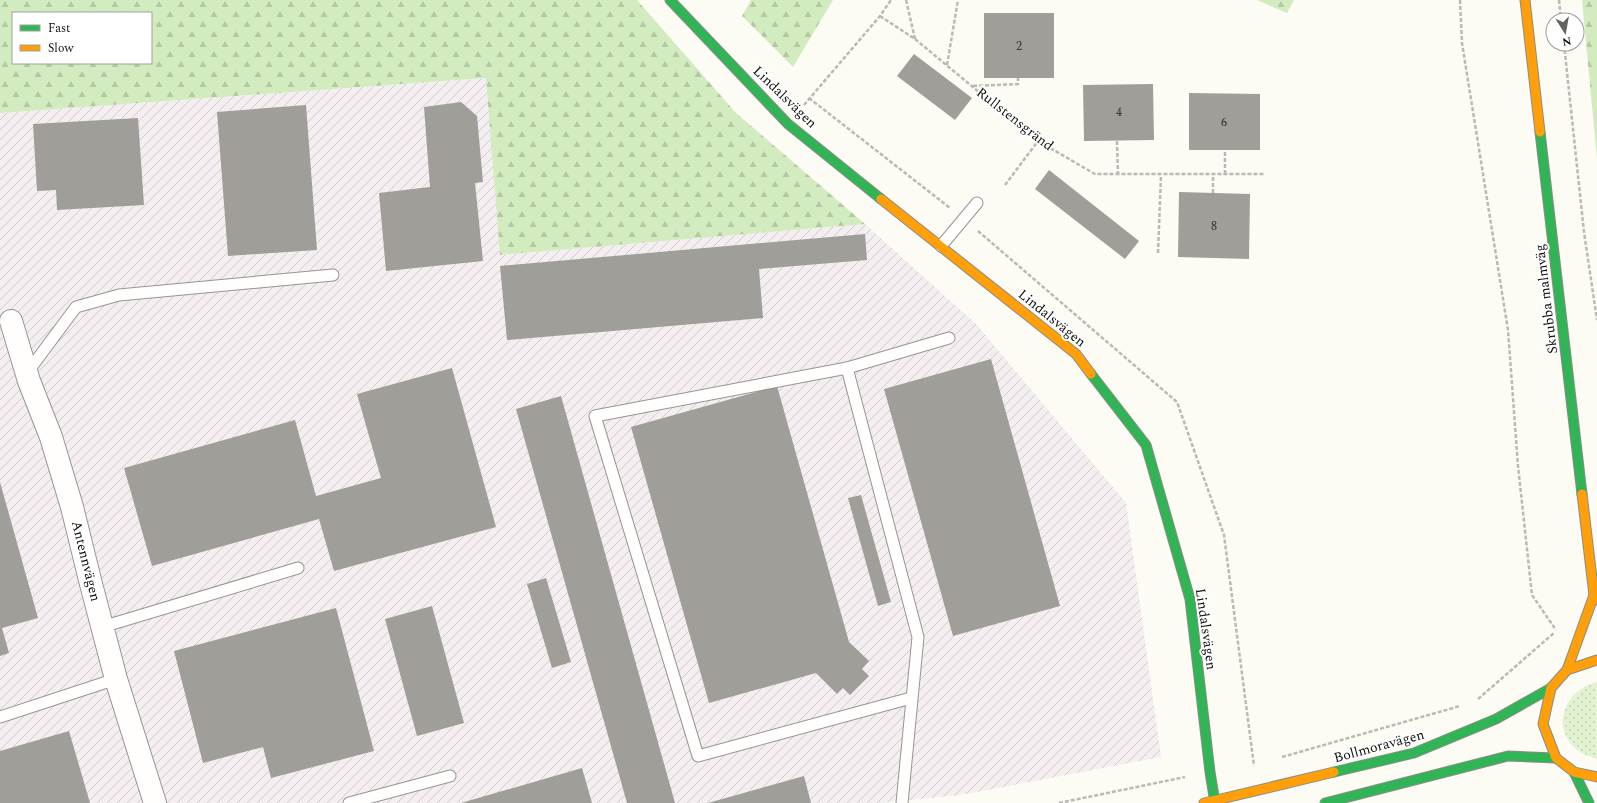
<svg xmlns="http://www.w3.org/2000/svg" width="1597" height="803" viewBox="0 0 1597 803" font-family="Spectral,serif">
<defs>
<pattern id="industrial-furrows" width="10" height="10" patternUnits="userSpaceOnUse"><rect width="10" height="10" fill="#f4eef1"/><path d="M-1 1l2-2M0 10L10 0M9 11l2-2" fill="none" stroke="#d0cbcd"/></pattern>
<pattern id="grass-dots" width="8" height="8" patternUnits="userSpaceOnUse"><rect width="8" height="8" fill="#e3f3d2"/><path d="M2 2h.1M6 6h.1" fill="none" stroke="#c2cfb3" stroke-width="1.8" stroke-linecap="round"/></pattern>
<pattern id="forest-firs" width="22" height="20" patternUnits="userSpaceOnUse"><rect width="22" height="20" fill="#d2ecc0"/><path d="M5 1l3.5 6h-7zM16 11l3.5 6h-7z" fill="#b3c9a4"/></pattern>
</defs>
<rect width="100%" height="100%" fill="#fcfbf4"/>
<polygon fill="url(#industrial-furrows)" points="487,78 500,255 865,224 976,324 1126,503 1161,757 961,795 881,803 0,803 0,113"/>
<path fill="url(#grass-dots)" d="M1597,682V759C1589,756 1581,754 1575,748C1550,724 1567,689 1597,682Z"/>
<g fill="url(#forest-firs)" fill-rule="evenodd">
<path d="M0,0H637L736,113L865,224L500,255L486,78L0,113ZM13,13H151V63H13Z"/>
<polygon points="751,0 833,0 793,67 742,16"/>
<polygon points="1257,0 1294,0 1287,13"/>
<polygon points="1582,0 1597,0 1597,159"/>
</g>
<g fill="#9f9e99">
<rect x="984" y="13" width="70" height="65"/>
<polygon points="914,54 972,98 955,120 897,76"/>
<polygon points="1153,84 1154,140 1084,141 1083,85"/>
<polygon points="1189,93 1260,94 1260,150 1189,150"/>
<polygon points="461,102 477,116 483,182 475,183 483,261 386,271 379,193 430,187 424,107"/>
<polygon points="306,105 317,250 228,256 217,112"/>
<polygon points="138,118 144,205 57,210 56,190 37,191 33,124"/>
<polygon points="1049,170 1139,241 1125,259 1035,189"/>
<polygon points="1179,192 1250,194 1249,259 1178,257"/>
<polygon points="865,234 867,260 759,269 763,318 507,340 500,266"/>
<polygon points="991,359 1060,606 953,636 884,389"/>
<polygon points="452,368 496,527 334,571 319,519 152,566 124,468 295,420 316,496 381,478 357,394"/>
<polygon points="777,386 849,642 869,661 862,669 869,676 850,695 843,688 837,694 816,673 709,703 631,427"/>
<polygon points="561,396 675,803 627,803 516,409"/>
<polygon points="0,482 38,618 2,628 9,653 0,656"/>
<polygon points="861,495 891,602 878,606 848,498"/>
<polygon points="546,578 571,662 552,668 527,584"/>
<polygon points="432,606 464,723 417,736 385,619"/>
<polygon points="336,608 374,751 271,778 263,747 203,763 174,651"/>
<polygon points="69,731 90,803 0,803 0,751"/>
<polygon points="582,768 592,803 461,803"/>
<polygon points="804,776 811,803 708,803"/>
</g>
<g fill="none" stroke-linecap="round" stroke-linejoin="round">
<g stroke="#969592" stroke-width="13">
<g id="lane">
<polyline points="941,246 977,203"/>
<polyline points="847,368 918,637 902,803"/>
<polyline points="27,373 76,307 119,295 333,275"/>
<polyline points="102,627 298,568"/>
<polyline points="911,698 698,756 595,416 847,368 949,338"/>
<polyline points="0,717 116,679"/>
<polyline points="349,803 450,776"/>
</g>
</g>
<g stroke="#969592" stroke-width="24">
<polyline id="street" points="11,321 29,381 51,437 72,507 91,584 116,679 155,803"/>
</g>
<g stroke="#8c8c89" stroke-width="11">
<g id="fast">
<polyline points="670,0 788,124 881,199"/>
<polyline points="1540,132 1582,494"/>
<polyline points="1091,374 1146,445 1190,599 1210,772 1215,803"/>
<polyline points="1334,772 1414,753 1496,719 1551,688"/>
<polyline points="1574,772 1589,803"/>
<polyline points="1325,803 1508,756 1556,758"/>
</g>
</g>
<g stroke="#8c8c89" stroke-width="11">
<g id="slow">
<polyline points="1525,0 1540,132"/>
<polyline points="881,199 1076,354 1091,374"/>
<polyline points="1582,494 1594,595 1597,600"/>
<polyline points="1597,660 1567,670 1551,688 1543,724 1556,758 1574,772 1597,777"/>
<polyline points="1567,670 1594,595"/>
<polyline points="1204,803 1334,772"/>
</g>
</g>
<g stroke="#b9b9b8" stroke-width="2.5" stroke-dasharray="4 2" stroke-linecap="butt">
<polyline points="906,0 915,39"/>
<polyline points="1460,0 1462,43 1508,330 1518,466 1532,595 1556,630"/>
<polyline points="1559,0 1561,20"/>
<polyline points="880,16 915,39 1038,141 1095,174 1264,174"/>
<polyline points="1564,44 1584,232 1597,320"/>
<polyline points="947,65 958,0"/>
<polyline points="973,86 1018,84 1018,78"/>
<polyline points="809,98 950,208"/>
<polyline points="804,105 880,16 891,0"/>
<polyline points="1117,141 1118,175"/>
<polyline points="1225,174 1225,150"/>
<polyline points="1005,185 1038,141"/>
<polyline points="1213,193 1213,174"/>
<polyline points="978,231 1177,402 1224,535 1254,766"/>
<polyline points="1158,253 1161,175"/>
<polyline points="1478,699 1554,633"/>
<polyline points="1282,757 1460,706"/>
<polyline points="1059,803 1185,777"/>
</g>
<use href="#lane" stroke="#fffefd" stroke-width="11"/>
<use href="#street" stroke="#fffefd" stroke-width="22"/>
<use href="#fast" stroke="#30b455" stroke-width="9"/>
<use href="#slow" stroke="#ff9f0a" stroke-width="9"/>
</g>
<g text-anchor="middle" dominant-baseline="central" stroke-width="4" stroke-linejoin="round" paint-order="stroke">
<g font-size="12" fill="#333332">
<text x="1019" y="46">2</text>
<text x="1119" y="112">4</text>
<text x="1224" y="122">6</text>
<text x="1214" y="226">8</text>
</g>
<g font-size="14" fill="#0f0f0f" stroke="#fff">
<text transform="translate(785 97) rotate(44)">Lindalsvägen</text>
<text transform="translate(1015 119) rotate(38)">Rullstensgränd</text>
<text transform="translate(1546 299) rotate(-97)">Skrubba malmväg</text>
<text transform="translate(1052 318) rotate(39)">Lindalsvägen</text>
<text transform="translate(86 561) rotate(76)">Antennvägen</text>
<text transform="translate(1206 629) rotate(82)">Lindalsvägen</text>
<text transform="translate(1379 746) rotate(-15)">Bollmoravägen</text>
</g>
</g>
<rect x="12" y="12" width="140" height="52" fill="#ffffff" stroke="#9f9f9f"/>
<rect x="20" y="25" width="20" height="6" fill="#30b455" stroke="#9f9f9f"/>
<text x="48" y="32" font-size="12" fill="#0f0f0f">Fast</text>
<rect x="20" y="45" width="20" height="6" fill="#ff9f0a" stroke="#9f9f9f"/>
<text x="48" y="52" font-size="12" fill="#0f0f0f">Slow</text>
<g transform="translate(1565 32) rotate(169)"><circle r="19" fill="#ffffff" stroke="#9f9f9f"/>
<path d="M0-3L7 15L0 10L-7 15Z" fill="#62625f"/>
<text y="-6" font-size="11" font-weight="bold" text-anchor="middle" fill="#0f0f0f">N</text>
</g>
</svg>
